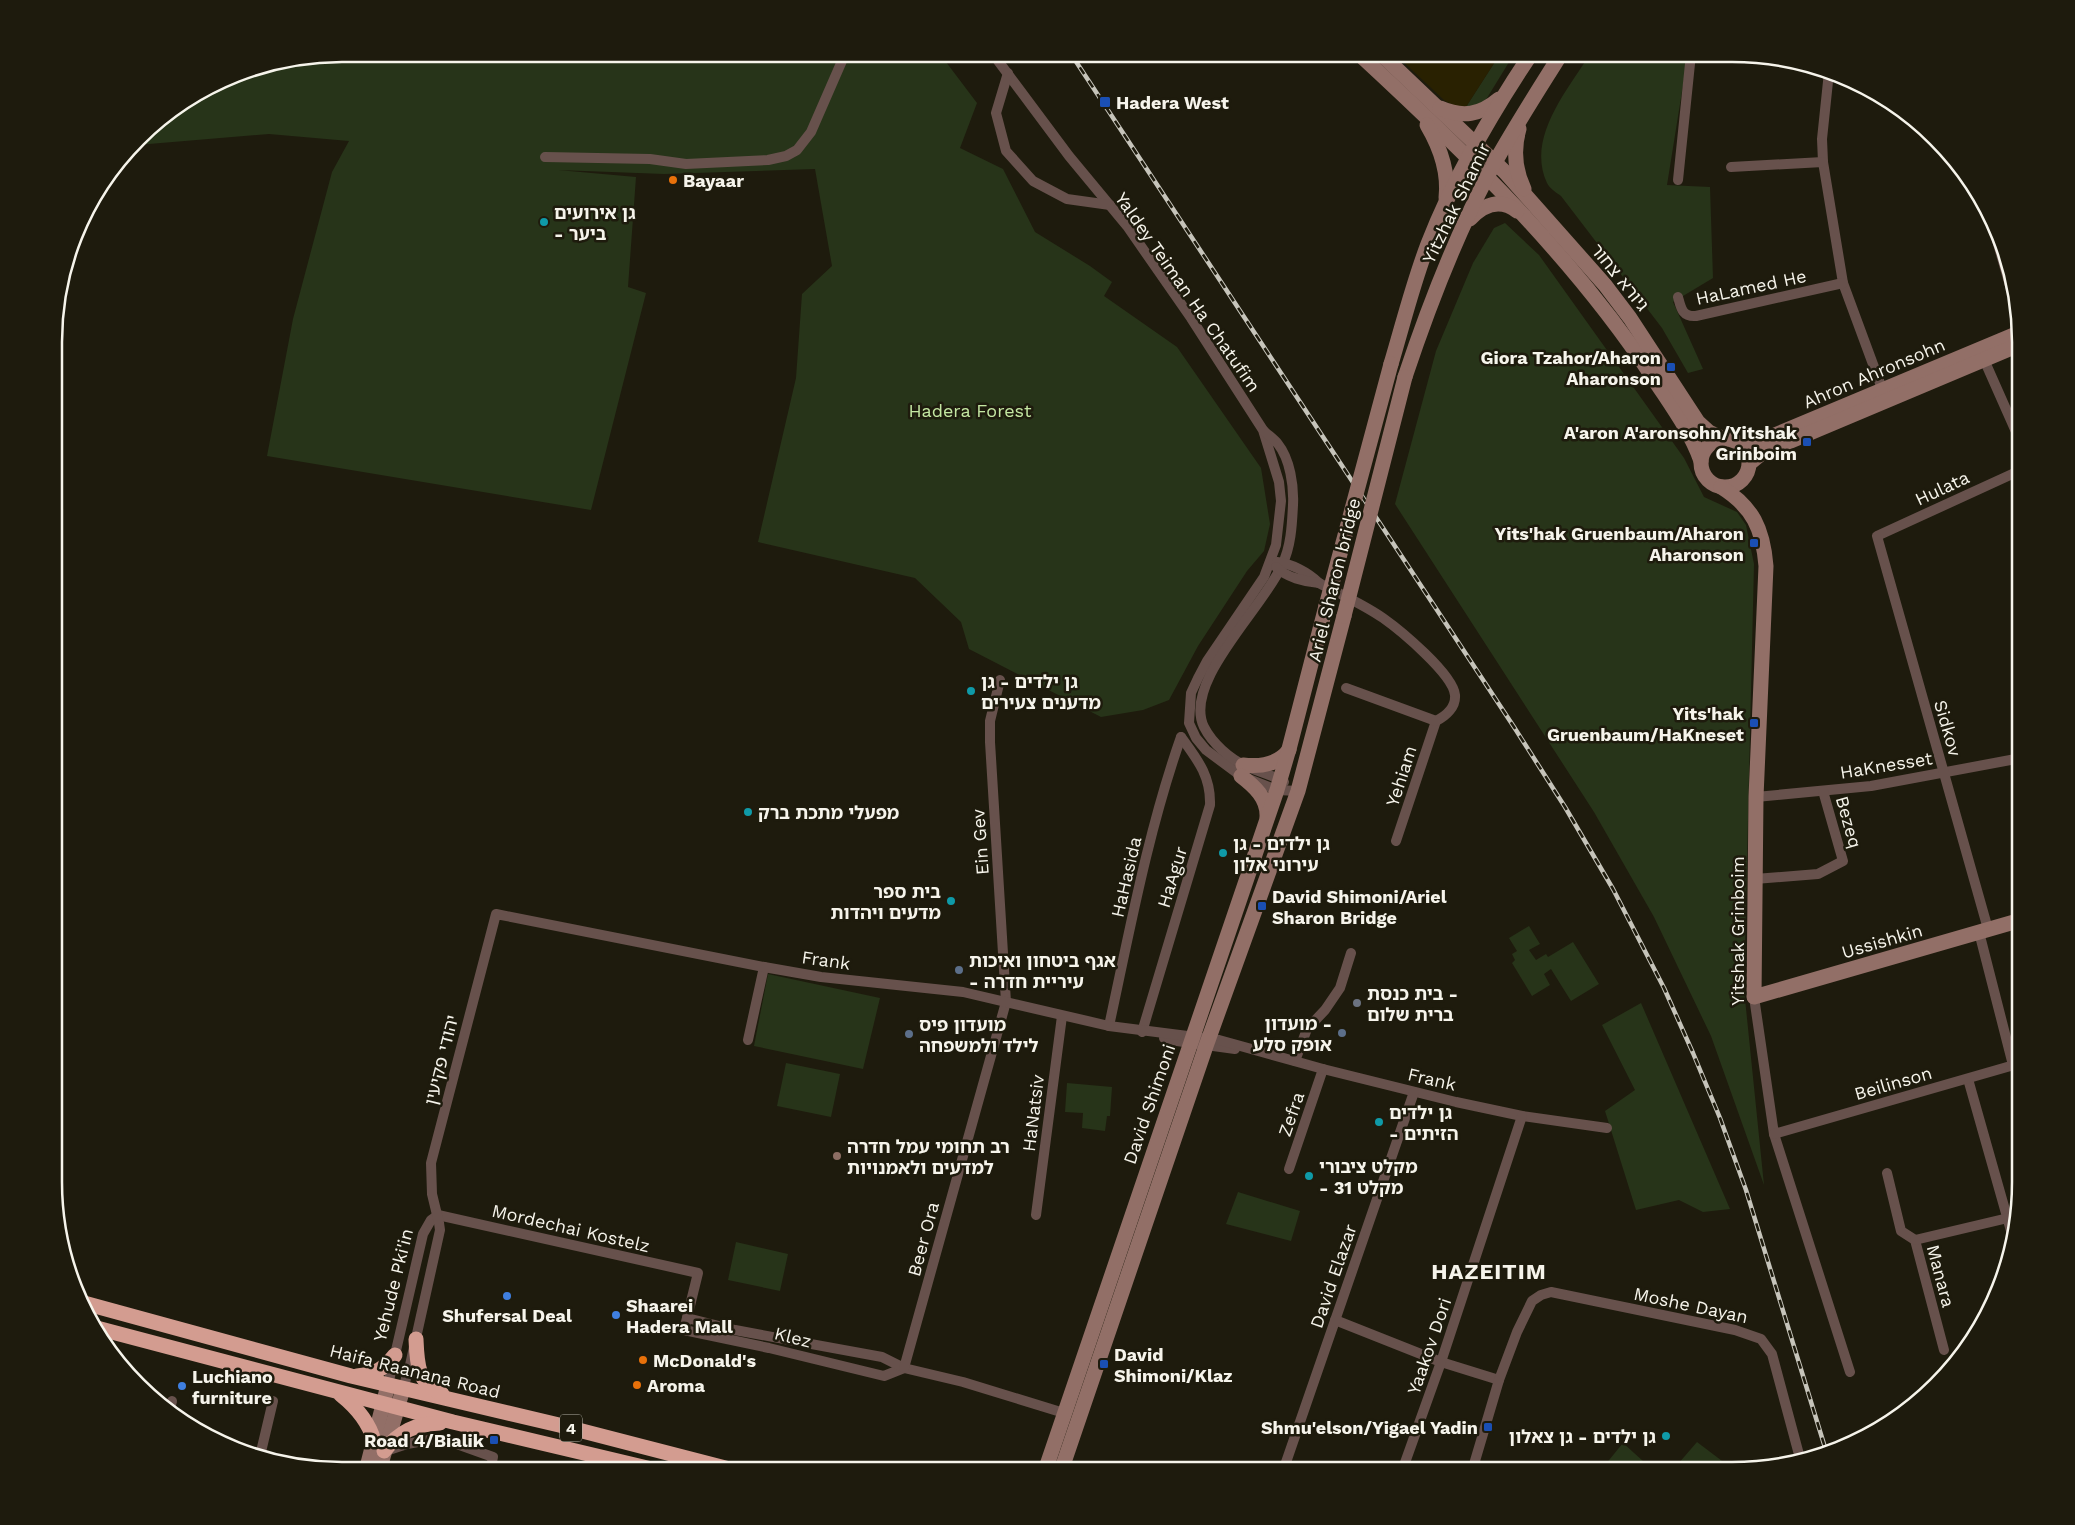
<svg xmlns="http://www.w3.org/2000/svg" width="2075" height="1525" viewBox="0 0 2075 1525" font-family="'Work Sans','Noto Sans Hebrew',sans-serif">
<rect width="100%" height="100%" fill="#1e1b0d"/>
<g fill="#273419">
<polygon points="343,54 940,54 977,103 960,148 1003,169 1035,232 1090,266 1112,282 1104,296 1177,347 1261,468 1270,524 1264,551 1247,571 1198,646 1169,700 1143,710 1101,717 969,649 961,622 915,578 758,542 796,378 802,294 832,266 815,169 664,174 558,170 636,177 628,287 646,293 591,510 267,456 293,319 332,172 349,141 269,134 137,145 152,126 232,76"/>
<polygon points="1500,54 1514,54 1487,98 1482,103 1464,110"/>
<path d="M1590,54H1688L1667,185L1710,187L1713,278L1673,302L1703,369L1688,373L1662,328L1561,196C1557,193 1549,188 1547,183C1526,138 1567,91 1590,54Z"/>
<polygon points="1505,223 1539,255 1684,458 1704,497 1737,512 1746,525 1754,564 1744,989 1764,1185 1711,1036 1654,917 1594,812 1395,504 1436,351 1473,263 1494,228"/>
<polygon points="1529,926 1540,944 1529,950 1536,960 1546,954 1548,957 1573,942 1599,984 1571,1001 1551,969 1544,974 1550,985 1532,996 1512,963 1515,960 1512,954 1517,951 1509,938"/>
<polygon points="768,974 880,998 863,1069 754,1046"/>
<polygon points="1641,1003 1730,1209 1703,1212 1679,1200 1636,1210 1605,1111 1635,1090 1602,1025"/>
<polygon points="786,1063 840,1074 831,1117 777,1106"/>
<polygon points="1067,1083 1112,1087 1110,1116 1107,1116 1105,1131 1082,1128 1083,1113 1065,1112"/>
<polygon points="1238,1192 1300,1211 1291,1241 1226,1224"/>
<polygon points="736,1242 788,1254 780,1291 728,1280"/>
<polygon points="1697,1442 1730,1467 1726,1471 1672,1471"/>
<polygon points="1623,1443 1654,1471 1612,1471 1605,1465"/>
</g>
<polygon fill="#292101" points="1395,54 1500,54 1464,110 1445,101"/>
<g fill="none" stroke-linecap="round" stroke-linejoin="round">
<g stroke="#67514c" stroke-width="10">
<polyline points="993,54 1069,156 1127,226 1191,318 1263,430 1279,482 1281,501 1276,545 1264,577 1207,661 1198,678 1191,693 1189,723 1196,738 1206,750 1241,776 1277,790 1298,791"/>
<polyline points="1829,72 1822,139 1823,162 1843,283 1884,394"/>
<polyline points="1008,73 996,113 1006,151 1033,181 1067,199 1110,205"/>
<polyline points="545,157 650,159 686,164 768,160 786,156 797,150 811,132 845,54"/>
<polyline points="1731,167 1823,162"/>
<polyline points="1678,180 1691,54"/>
<polyline points="1988,209 2013,296"/>
<path d="M1678,297C1681,308 1682,317 1696,316L1843,283"/>
<polyline points="1982,355 2021,443"/>
<path d="M1264,431C1268,435 1274,439 1278,444C1290,459 1294,486 1293,505C1292,525 1291,547 1282,565C1264,607 1182,682 1204,727C1212,743 1230,759 1246,766C1258,772 1273,775 1284,782"/>
<path d="M1277,562C1292,564 1308,572 1319,583C1340,594 1363,604 1383,618C1400,630 1453,674 1455,695C1456,707 1446,716 1436,721L1396,841"/>
<path d="M1276,567C1285,577 1306,582 1319,583"/>
<polyline points="1346,688 1436,721"/>
<polyline points="1756,797 1871,786 2021,758"/>
<polyline points="1755,879 1818,874 1843,861 1823,791"/>
<polyline points="1988,929 1877,536 2021,470"/>
<polyline points="1979,932 2013,1065"/>
<polyline points="1754,997 1774,1134 1850,1372"/>
<path d="M1109,1026C1130,929 1148,831 1181,737"/>
<path d="M1142,1032L1210,805C1211,776 1197,759 1181,737"/>
<polyline points="1164,1038 1177,1041 1235,1049"/>
<polyline points="748,1040 764,967"/>
<polyline points="1295,1061 1307,1029 1325,1010 1340,988 1351,953"/>
<polyline points="1968,1079 2013,1238"/>
<polyline points="1774,1134 2021,1063"/>
<polyline points="1289,1169 1323,1069"/>
<polyline points="1887,1173 1901,1231 1915,1240 1944,1350"/>
<polyline points="438,1215 698,1273 684,1330 769,1348 884,1376 904,1368"/>
<polyline points="1036,1215 1062,1016"/>
<polyline points="1915,1240 2008,1218"/>
<polyline points="687,1318 735,1330 882,1357 904,1368 963,1382 1064,1413"/>
<polyline points="1335,1320 1441,1362 1499,1380"/>
<polyline points="904,1368 1006,1002 990,742 990,721 1000,680"/>
<polyline points="388,1385 423,1234 431,1220 438,1215"/>
<polyline points="403,1389 410,1365 440,1230 439,1223 432,1194 431,1163 496,914 764,967 821,977 963,992 1109,1026 1219,1040 1323,1069 1456,1102 1522,1116 1607,1128"/>
<polyline points="169,1413 172,1401"/>
<polyline points="386,1451 407,1444 440,1438 493,1457 490,1471"/>
<polyline points="260,1456 273,1401"/>
<polyline points="1283,1471 1414,1092"/>
<polyline points="1402,1471 1441,1362 1522,1116"/>
<polyline points="1472,1471 1499,1380 1517,1332 1532,1301 1541,1295 1551,1292 1735,1330 1761,1339 1772,1354 1801,1462"/>
</g>
<g stroke="#926f67" stroke-width="15">
<path d="M1359,54C1465,152 1572,255 1652,376C1670,404 1690,430 1701,461"/>
<polyline points="1381,54 1505,172 1605,285 1630,318 1698,422 1709,432 1724,439"/>
<path d="M1440,108C1463,118 1480,115 1499,99"/>
<path d="M1427,125C1440,147 1449,172 1446,198"/>
<path d="M1519,129C1513,150 1515,170 1524,189"/>
<path d="M1470,219C1484,204 1500,198 1517,211"/>
<path d="M1391,364C1403,324 1413,283 1428,244C1454,177 1491,114 1531,54"/>
<path d="M1405,377C1428,308 1454,240 1488,175C1510,134 1536,94 1561,54"/>
<circle cx="1725" cy="463" r="24"/>
<polyline points="1740,444 1763,440 2021,332"/>
<polyline points="1750,463 1762,453 2021,344"/>
<path d="M1721,487C1753,507 1763,529 1766,566L1756,797L1754,997L2021,920"/>
<path d="M1243,765C1261,767 1278,765 1289,750"/>
<path d="M1241,776C1254,786 1268,798 1267,817"/>
<polyline points="366,1471 388,1385"/>
<polyline points="379,1471 403,1389"/>
<polyline points="1045,1471 1277,790 1289,749 1326,606"/>
<polyline points="1061,1471 1206,1046 1298,791 1344,616"/>
</g>
<g stroke="#d39c90" stroke-width="15">
<polyline points="84,1303 351,1376 559,1425 737,1471"/>
<polyline points="93,1327 453,1422 660,1471"/>
<path d="M416,1339C417,1364 417,1382 442,1394"/>
<path d="M357,1376C375,1374 384,1369 395,1355"/>
<path d="M341,1395C356,1407 369,1422 374,1441"/>
<path d="M384,1451C400,1431 415,1424 440,1423"/>
</g>
<g stroke="#c6c4ba" stroke-width="4.5">
<polyline id="rail" points="1071,54 1514,727 1565,807 1613,889 1664,988 1693,1053 1720,1118 1746,1190 1827,1454"/>
</g>
<use href="#rail" stroke="#1e1b0d" stroke-width="2.5" stroke-dasharray="8" stroke-linecap="butt"/>
<g stroke="#926f67" stroke-width="15">
<polyline points="1326,606 1391,364"/>
<polyline points="1344,616 1405,377"/>
</g>
</g>
<g fill="#1a4fb4" stroke="#1e1b0d" stroke-width="2">
<rect x="1099" y="96" width="12" height="12" rx="2.5"/>
<rect x="1666" y="362" width="10" height="10" rx="2.5"/>
<rect x="1802" y="437" width="10" height="10" rx="2.5"/>
<rect x="1749" y="538" width="10" height="10" rx="2.5"/>
<rect x="1749" y="718" width="10" height="10" rx="2.5"/>
<rect x="1257" y="901" width="10" height="10" rx="2.5"/>
<rect x="1099" y="1359" width="10" height="10" rx="2.5"/>
<rect x="1483" y="1422" width="10" height="10" rx="2.5"/>
<rect x="489" y="1435" width="10" height="10" rx="2.5"/>
</g>
<g fill="#e8710a" stroke="#1e1b0d" stroke-width="2">
<circle cx="673" cy="180" r="5"/>
<circle cx="643" cy="1360" r="5"/>
<circle cx="637" cy="1385" r="5"/>
</g>
<g fill="#0f9aa8" stroke="#1e1b0d" stroke-width="2">
<circle cx="544" cy="222" r="5"/>
<circle cx="971" cy="691" r="5"/>
<circle cx="748" cy="812" r="5"/>
<circle cx="1223" cy="853" r="5"/>
<circle cx="951" cy="901" r="5"/>
<circle cx="1379" cy="1122" r="5"/>
<circle cx="1309" cy="1176" r="5"/>
<circle cx="1666" cy="1436" r="5"/>
</g>
<g fill="#5c6f8a" stroke="#1e1b0d" stroke-width="2">
<circle cx="959" cy="970" r="5"/>
<circle cx="1342" cy="1033" r="5"/>
<circle cx="909" cy="1034" r="5"/>
</g>
<circle fill="#6b7280" stroke="#1e1b0d" stroke-width="2" cx="1357" cy="1003" r="5"/>
<circle fill="#8d6e63" stroke="#1e1b0d" stroke-width="2" cx="837" cy="1156" r="5"/>
<g fill="#3f7fe0" stroke="#1e1b0d" stroke-width="2">
<circle cx="507" cy="1296" r="5"/>
<circle cx="616" cy="1315" r="5"/>
<circle cx="182" cy="1386" r="5"/>
</g>
<g text-anchor="middle" dominant-baseline="central" stroke-width="5" stroke-linejoin="round" paint-order="stroke">
<rect fill="#1e1b0d" stroke="#b5b3a8" stroke-width="1" x="560" y="1414.5" width="22" height="27" rx="4"/>
<g font-size="16" font-weight="bold" fill="#f6f4eb">
<text x="571" y="1428">4</text>
</g>
<g font-size="18" font-weight="bold" fill="#f6f4eb" stroke="#1e1b0d" text-anchor="start">
<text x="1116" y="102">Hadera West</text>
<text x="683" y="180">Bayaar</text>
<text x="554" y="212">גן אירועים<tspan x="554" dy="21">- ביער</tspan></text>
<text x="1661" y="357" text-anchor="end">Giora Tzahor/Aharon<tspan x="1661" dy="21">Aharonson</tspan></text>
<text x="1797" y="432" text-anchor="end">A'aron A'aronsohn/Yitshak<tspan x="1797" dy="21">Grinboim</tspan></text>
<text x="1744" y="533" text-anchor="end">Yits'hak Gruenbaum/Aharon<tspan x="1744" dy="21">Aharonson</tspan></text>
<text x="981" y="681">גן ילדים - גן<tspan x="981" dy="21">מדענים צעירים</tspan></text>
<text x="1744" y="713" text-anchor="end">Yits'hak<tspan x="1744" dy="21">Gruenbaum/HaKneset</tspan></text>
<text x="758" y="812">מפעלי מתכת ברק</text>
<text x="1233" y="843">גן ילדים - גן<tspan x="1233" dy="21">עירוני אלון</tspan></text>
<text x="941" y="891" text-anchor="end">בית ספר<tspan x="941" dy="21">מדעים ויהדות</tspan></text>
<text x="1272" y="896">David Shimoni/Ariel<tspan x="1272" dy="21">Sharon Bridge</tspan></text>
<text x="969" y="960">אגף ביטחון ואיכות<tspan x="969" dy="21">- עיריית חדרה</tspan></text>
<text x="1367" y="993">בית כנסת -<tspan x="1367" dy="21">ברית שלום</tspan></text>
<text x="1332" y="1023" text-anchor="end">מועדון -<tspan x="1332" dy="21">אופק סלע</tspan></text>
<text x="919" y="1024">מועדון פיס<tspan x="919" dy="21">לילד ולמשפחה</tspan></text>
<text x="1389" y="1112">גן ילדים<tspan x="1389" dy="21">- הזיתים</tspan></text>
<text x="847" y="1146">רב תחומי עמל חדרה<tspan x="847" dy="21">למדעים ולאמנויות</tspan></text>
<text x="1319" y="1166">מקלט ציבורי<tspan x="1319" dy="21">- מקלט 31</tspan></text>
<text x="626" y="1305">Shaarei<tspan x="626" dy="21">Hadera Mall</tspan></text>
<text x="507" y="1315" text-anchor="middle">Shufersal Deal</text>
<text x="1114" y="1354">David<tspan x="1114" dy="21">Shimoni/Klaz</tspan></text>
<text x="653" y="1360">McDonald's</text>
<text x="192" y="1376">Luchiano<tspan x="192" dy="21">furniture</tspan></text>
<text x="647" y="1385">Aroma</text>
<text x="1478" y="1427" text-anchor="end">Shmu'elson/Yigael Yadin</text>
<text x="1656" y="1436" text-anchor="end">גן ילדים - גן צאלון</text>
<text x="484" y="1440" text-anchor="end">Road 4/Bialik</text>
</g>
<g font-size="18" fill="#f6f4eb" stroke="#1e1b0d">
<text transform="translate(1456 203) rotate(-64)">Yitzhak Shamir</text>
<text transform="translate(1620 277) rotate(51)">גיורא צחור</text>
<text transform="translate(1751 287) rotate(-12)">HaLamed He</text>
<text transform="translate(1188 292) rotate(55)">Yaldey Teiman Ha Chatufim</text>
<text transform="translate(1874 373) rotate(-23)">Ahron Ahronsohn</text>
<text transform="translate(1942 488) rotate(-25)">Hulata</text>
<text transform="translate(1334 580) rotate(-76)">Ariel Sharon bridge</text>
<text transform="translate(1948 728) rotate(74)">Sidkov</text>
<text transform="translate(1886 765) rotate(-9)">HaKnesset</text>
<text transform="translate(1401 776) rotate(-72)">Yehiam</text>
<text transform="translate(1849 822) rotate(74)">Bezeq</text>
<text transform="translate(980 842) rotate(-94)">Ein Gev</text>
<text transform="translate(1126 877) rotate(-77)">HaHasida</text>
<text transform="translate(1172 877) rotate(-73)">HaAgur</text>
<text transform="translate(1737 931) rotate(-90)">Yitshak Grinboim</text>
<text transform="translate(1882 941) rotate(-16)">Ussishkin</text>
<text transform="translate(826 960) rotate(8)">Frank</text>
<text transform="translate(441 1060) rotate(-76)">יהודי פקיעין</text>
<text transform="translate(1432 1079) rotate(13)">Frank</text>
<text transform="translate(1893 1083) rotate(-16)">Beilinson</text>
<text transform="translate(1149 1104) rotate(-71)">David Shimoni</text>
<text transform="translate(1033 1113) rotate(-83)">HaNatsiv</text>
<text transform="translate(1291 1114) rotate(-71)">Zefra</text>
<text transform="translate(571 1228) rotate(13)">Mordechai Kostelz</text>
<text transform="translate(923 1239) rotate(-75)">Beer Ora</text>
<text transform="translate(1333 1276) rotate(-71)">David Elazar</text>
<text transform="translate(1941 1276) rotate(75)">Manara</text>
<text transform="translate(393 1285) rotate(-76)">Yehude Pki'in</text>
<text transform="translate(1691 1305) rotate(12)">Moshe Dayan</text>
<text transform="translate(793 1337) rotate(14)">Klez</text>
<text transform="translate(1429 1346) rotate(-71)">Yaakov Dori</text>
<text transform="translate(415 1371) rotate(14)">Haifa Raanana Road</text>
</g>
<g font-size="18" fill="#c4e7a2" stroke="#1e1b0d">
<text x="970" y="410">Hadera Forest</text>
</g>
<g font-size="22" font-weight="bold" letter-spacing="1" fill="#f6f4eb" stroke="#1e1b0d">
<text x="1489" y="1271">HAZEITIM</text>
</g>
</g>
<path d="M0 0H2075V1525H0ZM342 62H1732A280 280 0 0 1 2012 342V1182A280 280 0 0 1 1732 1462H342A280 280 0 0 1 62 1182V342A280 280 0 0 1 342 62Z" fill="#1e1b0d" fill-rule="evenodd"/>
<path fill="none" stroke="#f6f4eb" stroke-width="2.5" d="M342 62H1732A280 280 0 0 1 2012 342V1182A280 280 0 0 1 1732 1462H342A280 280 0 0 1 62 1182V342A280 280 0 0 1 342 62Z"/>
</svg>
